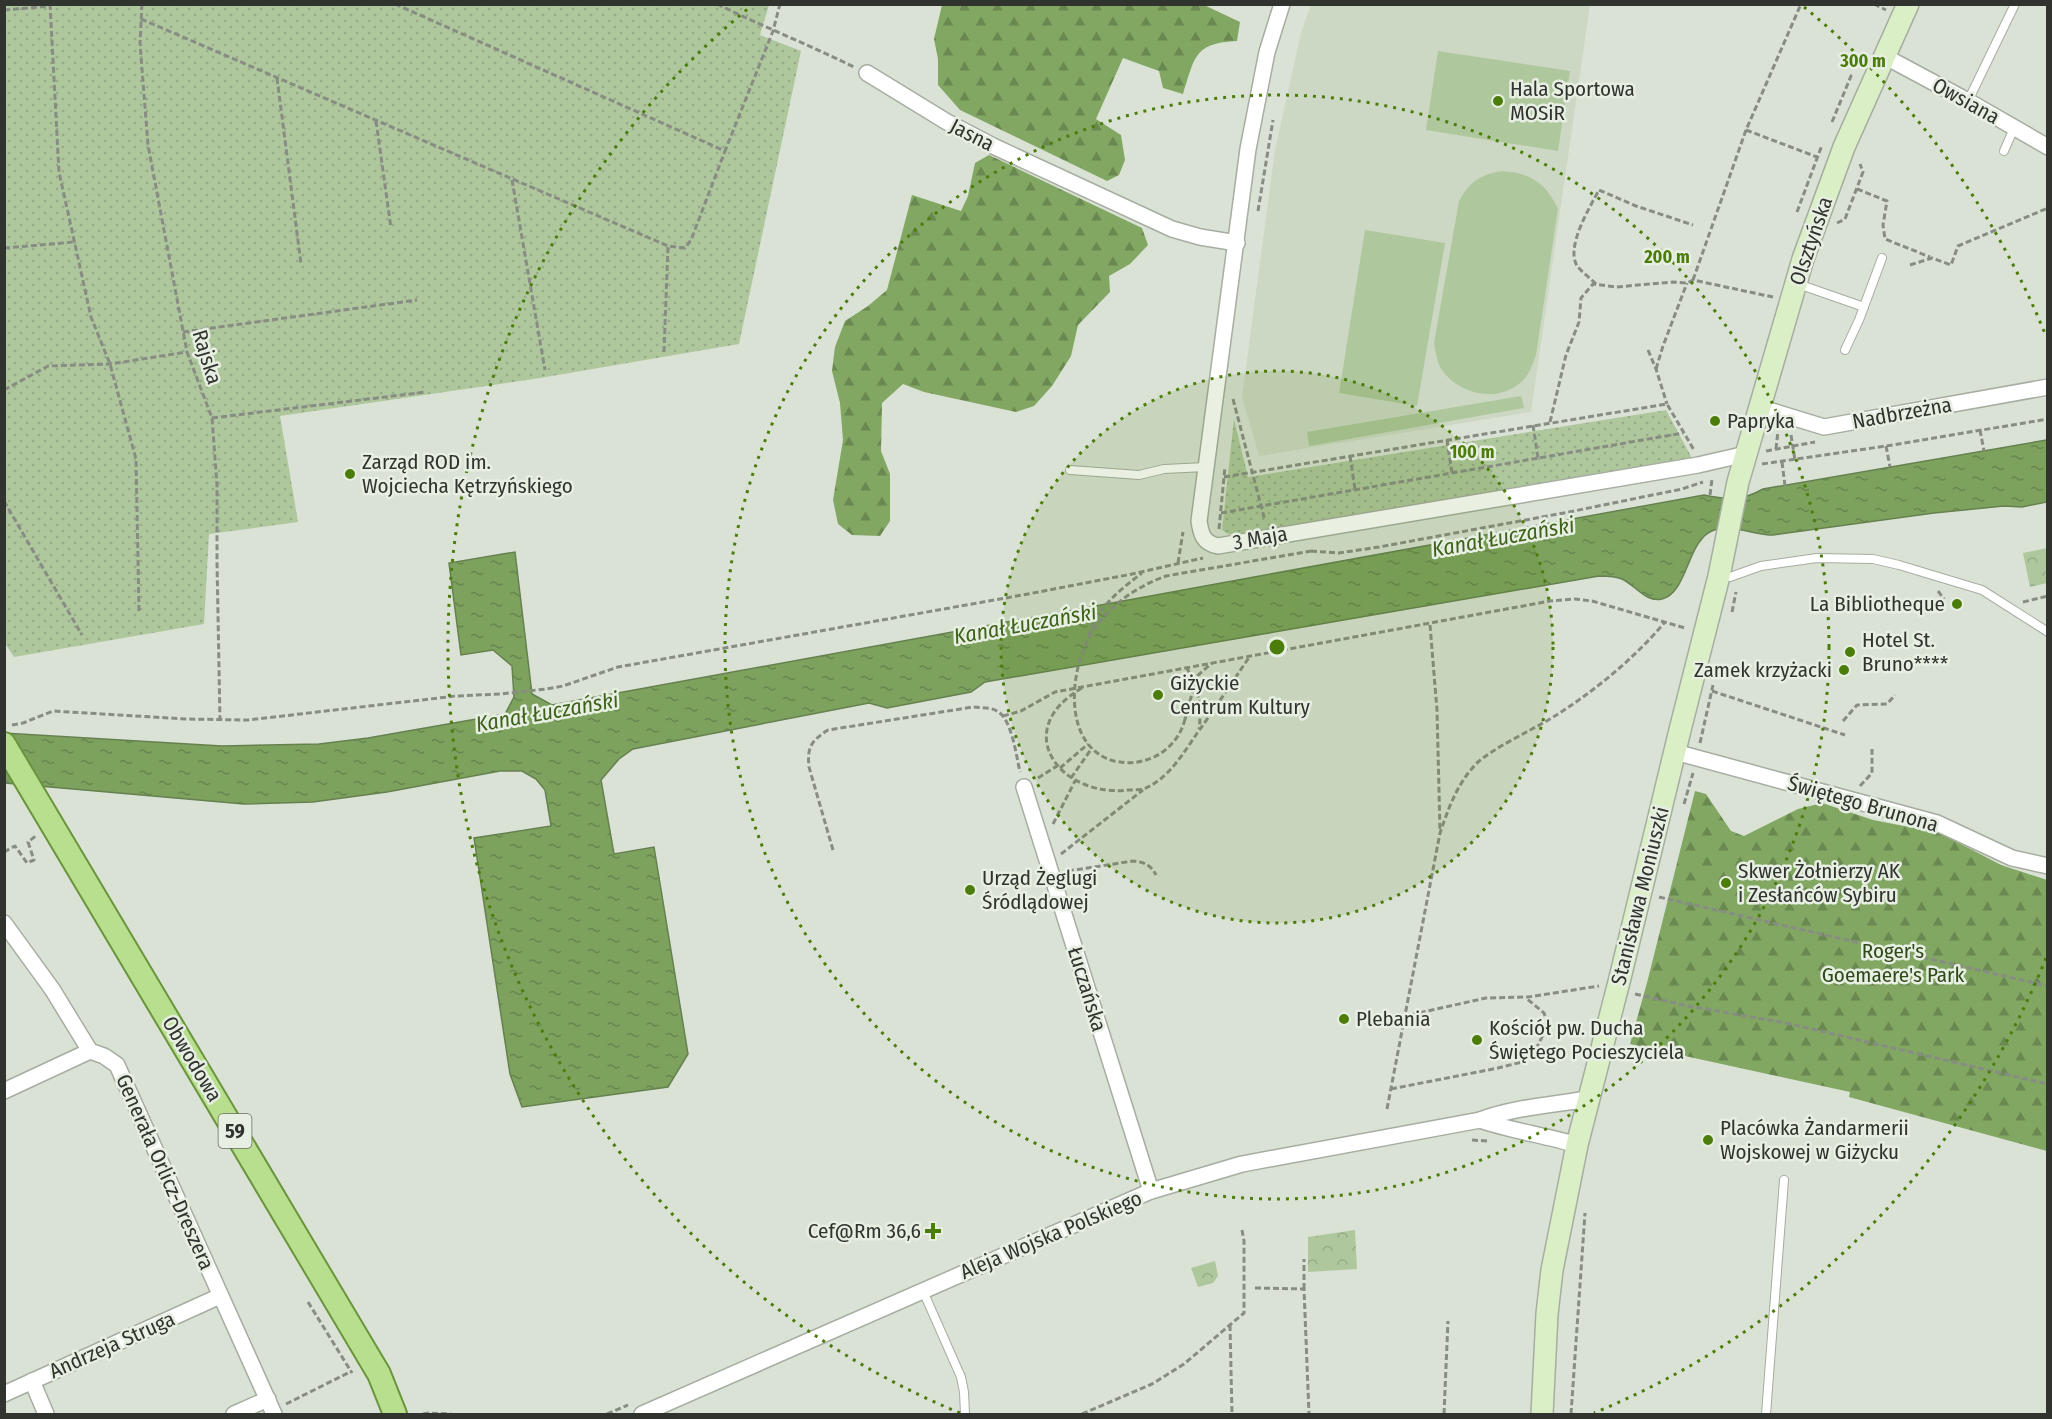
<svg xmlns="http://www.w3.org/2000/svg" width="2052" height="1419" viewBox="0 0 2052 1419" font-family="'Fira Sans Condensed',sans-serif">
<defs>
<pattern id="grass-dots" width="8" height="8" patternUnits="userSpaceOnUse" patternTransform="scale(1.5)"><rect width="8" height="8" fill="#afc79d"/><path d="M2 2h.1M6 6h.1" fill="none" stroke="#97ab88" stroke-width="1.8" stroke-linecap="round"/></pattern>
<pattern id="forest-firs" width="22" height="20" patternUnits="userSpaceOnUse" patternTransform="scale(1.5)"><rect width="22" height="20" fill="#81a762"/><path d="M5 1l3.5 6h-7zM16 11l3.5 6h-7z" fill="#6a8951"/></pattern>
<pattern id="park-crowns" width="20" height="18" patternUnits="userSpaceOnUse" patternTransform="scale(1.5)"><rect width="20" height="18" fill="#afc79d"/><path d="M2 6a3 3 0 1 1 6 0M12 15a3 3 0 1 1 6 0" fill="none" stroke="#97ab88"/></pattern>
<pattern id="water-ripples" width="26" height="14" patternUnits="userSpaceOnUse" patternTransform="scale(1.5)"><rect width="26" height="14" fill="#7da25e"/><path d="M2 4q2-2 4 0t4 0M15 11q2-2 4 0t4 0" fill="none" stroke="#67854e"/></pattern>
</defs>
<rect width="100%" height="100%" fill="#dae2d5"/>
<polygon fill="#ccd8c4" points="1311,5 1590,5 1531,412 1259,456 1242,397 1275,150 1301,33"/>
<g fill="url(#grass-dots)">
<polygon points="5,4 769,5 760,35 801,51 739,344 534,379 280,416 298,522 209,534 204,624 14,657 4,642"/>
<polygon points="1666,410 1692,458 1239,535 1228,534 1222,530 1234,419 1248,477"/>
</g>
<g fill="url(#forest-firs)">
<path d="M942,5H1204L1240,22L1237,41C1194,43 1195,57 1183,94L1163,88L1159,71L1123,58L1096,119L1121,135L1125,160L1119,175L1107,181L960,110L938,85V59L934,39Z"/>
<polygon points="989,155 1142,228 1148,245 1130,264 1109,276 1110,292 1078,325 1071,356 1052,386 1034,406 1016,412 924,392 903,384 882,403 881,451 890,474 890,521 880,536 852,535 838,524 833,500 843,440 840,403 832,371 835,347 845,321 868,306 887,290 912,195 961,211 968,196 975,163"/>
<polygon points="1695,791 1706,794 1731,831 1744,836 1798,809 1822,803 1873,820 1940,833 2001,865 2047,880 2047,1151 1849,1097 1850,1092 1630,1044 1648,979"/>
</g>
<g fill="url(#park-crowns)">
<polygon points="2047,548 2047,583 2030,587 2023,553"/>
<polygon points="1355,1230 1357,1269 1308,1272 1308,1237"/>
<polygon points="1215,1261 1218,1276 1213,1283 1198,1287 1191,1268"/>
</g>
<g fill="#afc79d">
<polygon points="1438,51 1570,71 1558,151 1426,130"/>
<path d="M1502,171C1531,173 1546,183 1558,209L1536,355C1532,366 1529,376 1520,383C1498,402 1463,395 1445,374C1437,365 1436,354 1434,343L1459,201C1470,181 1480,175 1502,171Z"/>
<polygon points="1365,230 1445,243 1417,406 1339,393"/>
<polygon points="1521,396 1524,408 1309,446 1307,432"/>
</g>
<path fill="url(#water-ripples)" stroke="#668150" stroke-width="1.5" d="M2047,440V502L2022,507L2004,506L1934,513L1773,535C1754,535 1733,524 1714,530C1687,539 1688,593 1662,599C1646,603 1635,585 1622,579C1615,576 1607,576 1599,576L985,682L971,692L887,708L869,703L633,749L619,759L601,780L614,854L654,847L688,1054L668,1087L522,1107L510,1074L474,838L551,826L545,790L536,779L522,771H500L387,792L313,802L244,804L5,783L4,733L222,746L319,744L368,738L505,714L514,697L512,666L493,650L461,655L449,563L515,552L532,694L552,705L1704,495C1727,500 1742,501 1763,489Z"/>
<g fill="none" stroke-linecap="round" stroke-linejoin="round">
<g stroke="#a6ada1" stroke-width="10">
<g id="lane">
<polyline points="1968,101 2015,4"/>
<polyline points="2004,151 2014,128"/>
<polyline points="1798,284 1864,307"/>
<polyline points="1845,350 1859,320 1882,258"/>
<polyline points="1070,470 1139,475 1164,469 1206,467"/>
<polyline points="1720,576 1730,577 1761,566 1817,558 1873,559 1899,565 1982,590 2048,632"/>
<polyline points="923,1291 961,1377 964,1392 965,1414"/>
<polyline points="1766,1414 1784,1180"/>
</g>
</g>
<g stroke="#a6ada1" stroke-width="18">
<g id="street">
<path d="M1282,4L1267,52L1248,149L1199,521C1201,534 1203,543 1218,546L1698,465L1746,454"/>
<polyline points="1884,56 1968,101 2048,147"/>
<polyline points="867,73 947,122 993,146 1172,229 1200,237 1237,243"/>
<polyline points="1759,407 1824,427 2048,387"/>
<polyline points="1675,752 1937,823 2012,858 2048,866"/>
<polyline points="1024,787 1151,1191"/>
<polyline points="4,923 52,989 90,1051 104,1056 117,1065 274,1414"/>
<polyline points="4,1091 90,1051"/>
<path d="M1480,1120C1511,1131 1545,1135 1577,1145"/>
<polyline points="32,1381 46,1414"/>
<polyline points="4,1394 220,1296"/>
<polyline points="234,1414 268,1399"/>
<path d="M642,1414L1151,1191L1242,1164L1480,1120C1515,1107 1552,1105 1588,1099"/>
</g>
</g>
<g stroke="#a6ada1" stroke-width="24">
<polyline id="secondary" points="1542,1414 1547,1314 1552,1270 1577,1145 1620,978 1680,730 1719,576 1738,482 1803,259 1844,147 1908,4"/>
</g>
<g stroke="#6a953c" stroke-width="26">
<polyline id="primary" points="4,744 379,1374 395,1414"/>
</g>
<g stroke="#888d84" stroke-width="3" stroke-dasharray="6 3" stroke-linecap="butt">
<polyline points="50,4 59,172 91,317 110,364 136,459 139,612"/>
<polyline points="142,4 140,43 148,145 187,352 212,418 217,485 217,562 220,721"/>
<polyline points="395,4 725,151 773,31 780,4"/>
<path d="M717,4C762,26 809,45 854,67"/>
<polyline points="1874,4 1886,10"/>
<polyline points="4,10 50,6"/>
<polyline points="141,19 668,246 685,248 691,240 725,151"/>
<polyline points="277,78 301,264"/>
<polyline points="376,121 391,228"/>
<polyline points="1832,122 1851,76 1854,74"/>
<polyline points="1746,130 1817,157"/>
<polyline points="512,180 545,370"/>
<polyline points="1857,189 1887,201 1883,225 1885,239 1930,257"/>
<polyline points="1258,211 1273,120"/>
<polyline points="1797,212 1822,145"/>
<polyline points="1837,223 1845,219 1863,172 1860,164"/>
<polyline points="4,248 74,242"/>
<polyline points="1910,265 1932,258 1951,265 1958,246 2048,208"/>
<polyline points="1693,280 1746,130 1801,4"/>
<path d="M1596,284C1590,278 1583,273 1578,267C1564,249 1590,207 1599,190L1636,206L1693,225"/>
<polyline points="183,332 417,300"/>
<polyline points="1648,350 1656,369 1667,404"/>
<polyline points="664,352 668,246"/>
<polyline points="1656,369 1663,346 1687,283"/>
<polyline points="4,390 48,366 110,364 187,352"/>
<polyline points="1233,399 1265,521"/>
<polyline points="212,418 426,392"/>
<polyline points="1550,422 1566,355 1579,322 1581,298 1593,284 1616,287 1673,282 1687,283 1693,280 1773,297"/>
<polyline points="1533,425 1538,458"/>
<polyline points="1980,430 1984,451"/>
<polyline points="1791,435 1795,460"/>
<polyline points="1447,440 1452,473"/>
<polyline points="1886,446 1890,467"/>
<polyline points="1776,449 1778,431"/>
<polyline points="1766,451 1815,442"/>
<polyline points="1350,456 1355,489"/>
<polyline points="1782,462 1785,486"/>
<polyline points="1762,464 1886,446 2048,419"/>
<polyline points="1224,477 1667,404 1694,450"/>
<polyline points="1710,495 1712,479"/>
<polyline points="4,501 82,635"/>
<polyline points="1221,513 1683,433"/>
<polyline points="1219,529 1225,467"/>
<polyline points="1311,551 1339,553 1379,547 1569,512 1682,489 1703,482"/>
<polyline points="1178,563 1183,532"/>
<polyline points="1938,591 1944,599"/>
<polyline points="2023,602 2048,596"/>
<polyline points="1732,612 1736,592"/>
<polyline points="1430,625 1437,710 1440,831"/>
<path d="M1089,636C1097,607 1120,590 1142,573"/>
<path d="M1186,667C1198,684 1202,709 1199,729"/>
<path d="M1082,688C1009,730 1060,798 1128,790C1134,790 1141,790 1146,788C1170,777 1184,752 1198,732C1216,707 1233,681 1250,656"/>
<polyline points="1712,691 1845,735"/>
<polyline points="1003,716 1021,711 1055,692 1550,601 1575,599 1592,601 1685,628"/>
<polyline points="1185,719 1197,676 1212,663"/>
<polyline points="1843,721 1857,705 1887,704 1895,695"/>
<polyline points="12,725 23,723 53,711 186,719 248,720 456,696 500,694 546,689 563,686 618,667 1028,594 1132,574 1203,558"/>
<polyline points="1700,743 1713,685"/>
<polyline points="1060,768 1088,744"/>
<polyline points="1038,778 1057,766"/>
<polyline points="1071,778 1092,748"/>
<polyline points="1860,786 1872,773 1872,749"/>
<polyline points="1684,804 1693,773"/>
<polyline points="1053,824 1075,781"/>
<path d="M833,850L809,767C807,747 811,741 828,730L973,707C981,708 990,707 997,711C1012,719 1016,755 1020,772"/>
<polyline points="4,852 15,846 27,863 34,860 28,842 37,835"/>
<polyline points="1061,854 1143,790"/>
<path d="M1068,871L1133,861C1144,862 1151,865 1156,875"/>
<polyline points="1659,897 2048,986"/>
<polyline points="1635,994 1688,1006 1786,1023 2048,1084"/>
<polyline points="1376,1019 1399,1014 1405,1016 1486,998 1528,997 1599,986"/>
<polyline points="1391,1089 1498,1068 1522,1062 1534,1053 1544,1033 1547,1021 1544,1013 1526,998"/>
<path d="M1387,1109L1440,833C1449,807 1457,784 1476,764C1491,749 1530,731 1550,719C1591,694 1634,659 1665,622"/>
<polyline points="1472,1140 1487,1141"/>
<polyline points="1255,1288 1304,1289 1309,1414"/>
<polyline points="1304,1289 1304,1259"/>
<polyline points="308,1302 352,1373"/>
<polyline points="1230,1325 1232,1414"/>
<polyline points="286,1404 352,1371"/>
<polyline points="423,1414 429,1413 451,1414"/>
<polyline points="607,1414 628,1405"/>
<polyline points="1082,1414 1152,1384 1184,1364 1244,1313 1244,1241 1242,1230"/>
<polyline points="1444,1414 1448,1321"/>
<polyline points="1571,1414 1585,1213"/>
</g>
<use href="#lane" stroke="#fff" stroke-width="8"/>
<use href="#street" stroke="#fff" stroke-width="15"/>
<use href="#secondary" stroke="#dbefc7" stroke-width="21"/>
<use href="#primary" stroke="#b8df8e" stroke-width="22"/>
<path stroke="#888d84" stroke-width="3" stroke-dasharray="6 3" stroke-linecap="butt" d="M1185,719C1181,736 1169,750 1154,757C1141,763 1128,764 1114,761C1063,747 1069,674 1089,638C1105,608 1135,587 1166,576L1311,551"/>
</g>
<circle cx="1277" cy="647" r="276" fill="#4c7d0b" fill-opacity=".12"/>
<g fill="none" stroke="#4c7d0b" stroke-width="3" stroke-dasharray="3 6">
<circle cx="1277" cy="647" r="276"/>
<circle cx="1277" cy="647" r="552"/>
<path d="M2046 958A829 829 0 0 1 1594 1413M960 1413A829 829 0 0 1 750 7M1804 7A829 829 0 0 1 2046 336"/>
</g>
<g fill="#4c7d0b" stroke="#e7efe2" stroke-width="2">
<circle cx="1498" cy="101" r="6"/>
<circle cx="1715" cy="421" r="6"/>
<circle cx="350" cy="474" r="6"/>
<circle cx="1957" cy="604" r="6"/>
<circle cx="1850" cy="652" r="6"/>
<circle cx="1844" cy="670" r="6"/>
<circle cx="1158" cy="695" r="6"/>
<circle cx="1726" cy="883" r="6"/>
<circle cx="970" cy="890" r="6"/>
<circle cx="1344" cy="1019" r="6"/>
<circle cx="1477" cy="1040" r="6"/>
<circle cx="1708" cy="1140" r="6"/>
<path d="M930 1222h6v6h6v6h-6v6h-6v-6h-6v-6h6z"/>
</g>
<g text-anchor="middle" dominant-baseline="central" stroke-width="5" stroke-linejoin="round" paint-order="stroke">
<rect fill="#e7efe2" stroke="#686b64" stroke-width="1.5" x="218.5" y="1114" width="33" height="34" rx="4.5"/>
<g font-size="20" font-weight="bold" fill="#31332e">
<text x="235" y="1131">59</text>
</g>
<g font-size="21" fill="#31332e" stroke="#e7efe2" text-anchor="start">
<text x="1510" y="89">Hala Sportowa<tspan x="1510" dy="24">MOSiR</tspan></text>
<text x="1727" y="421">Papryka</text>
<text x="362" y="462">Zarząd ROD im.<tspan x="362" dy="24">Wojciecha Kętrzyńskiego</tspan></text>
<text x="1945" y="604" text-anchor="end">La Bibliotheque</text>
<text x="1862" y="640">Hotel St.<tspan x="1862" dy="24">Bruno****</tspan></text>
<text x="1832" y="670" text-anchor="end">Zamek krzyżacki</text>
<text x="1170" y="683">Giżyckie<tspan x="1170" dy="24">Centrum Kultury</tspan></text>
<text x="1738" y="871">Skwer Żołnierzy AK<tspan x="1738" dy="24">i Zesłańców Sybiru</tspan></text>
<text x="982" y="878">Urząd Żeglugi<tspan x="982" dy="24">Śródlądowej</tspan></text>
<text x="1356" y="1019">Plebania</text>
<text x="1489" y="1028">Kościół pw. Ducha<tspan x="1489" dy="24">Świętego Pocieszyciela</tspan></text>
<text x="1720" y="1128">Placówka Żandarmerii<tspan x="1720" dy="24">Wojskowej w Giżycku</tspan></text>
<text x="921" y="1231" text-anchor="end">Cef@Rm 36,6</text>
</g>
<g font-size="21" fill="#31332e" stroke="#e7efe2">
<text transform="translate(1966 101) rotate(29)">Owsiana</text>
<text transform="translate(972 135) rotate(27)">Jasna</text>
<text transform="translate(1811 241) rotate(-71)">Olsztyńska</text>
<text transform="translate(207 357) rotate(73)">Rajska</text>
<text transform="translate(1902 413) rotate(-10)">Nadbrzeżna</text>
<text transform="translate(1260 538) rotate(-10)">3 Maja</text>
<text transform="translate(1863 804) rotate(16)">Świętego Brunona</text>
<text transform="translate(1640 896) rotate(-76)">Stanisława Moniuszki</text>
<text transform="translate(1087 989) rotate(73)">Łuczańska</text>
<text transform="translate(192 1059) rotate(59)">Obwodowa</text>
<text transform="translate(165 1172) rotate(66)">Generała Orlicz-Dreszera</text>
<text transform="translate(1051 1235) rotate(-23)">Aleja Wojska Polskiego</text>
<text transform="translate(112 1345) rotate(-24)">Andrzeja Struga</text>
</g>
<g font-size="21" fill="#2f4817" stroke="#e7efe2">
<text x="1893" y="951">Roger's<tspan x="1893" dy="24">Goemaere's Park</tspan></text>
</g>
<g font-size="22" font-style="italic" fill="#3f621b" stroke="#e7efe2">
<text transform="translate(1503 537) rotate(-10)">Kanał Łuczański</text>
<text transform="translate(1025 624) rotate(-10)">Kanał Łuczański</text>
<text transform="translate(547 712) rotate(-10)">Kanał Łuczański</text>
</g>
</g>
<circle cx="1277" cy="647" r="9" fill="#4c7d0b" stroke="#e7efe2" stroke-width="3"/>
<g font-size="18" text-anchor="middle" font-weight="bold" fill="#4c7d0b" stroke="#e7efe2" stroke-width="5" stroke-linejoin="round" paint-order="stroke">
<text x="1863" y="67">300 m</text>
<text x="1667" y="263">200 m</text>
<text x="1472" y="458">100 m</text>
</g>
<rect width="2052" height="1419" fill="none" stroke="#31332e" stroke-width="12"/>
</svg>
